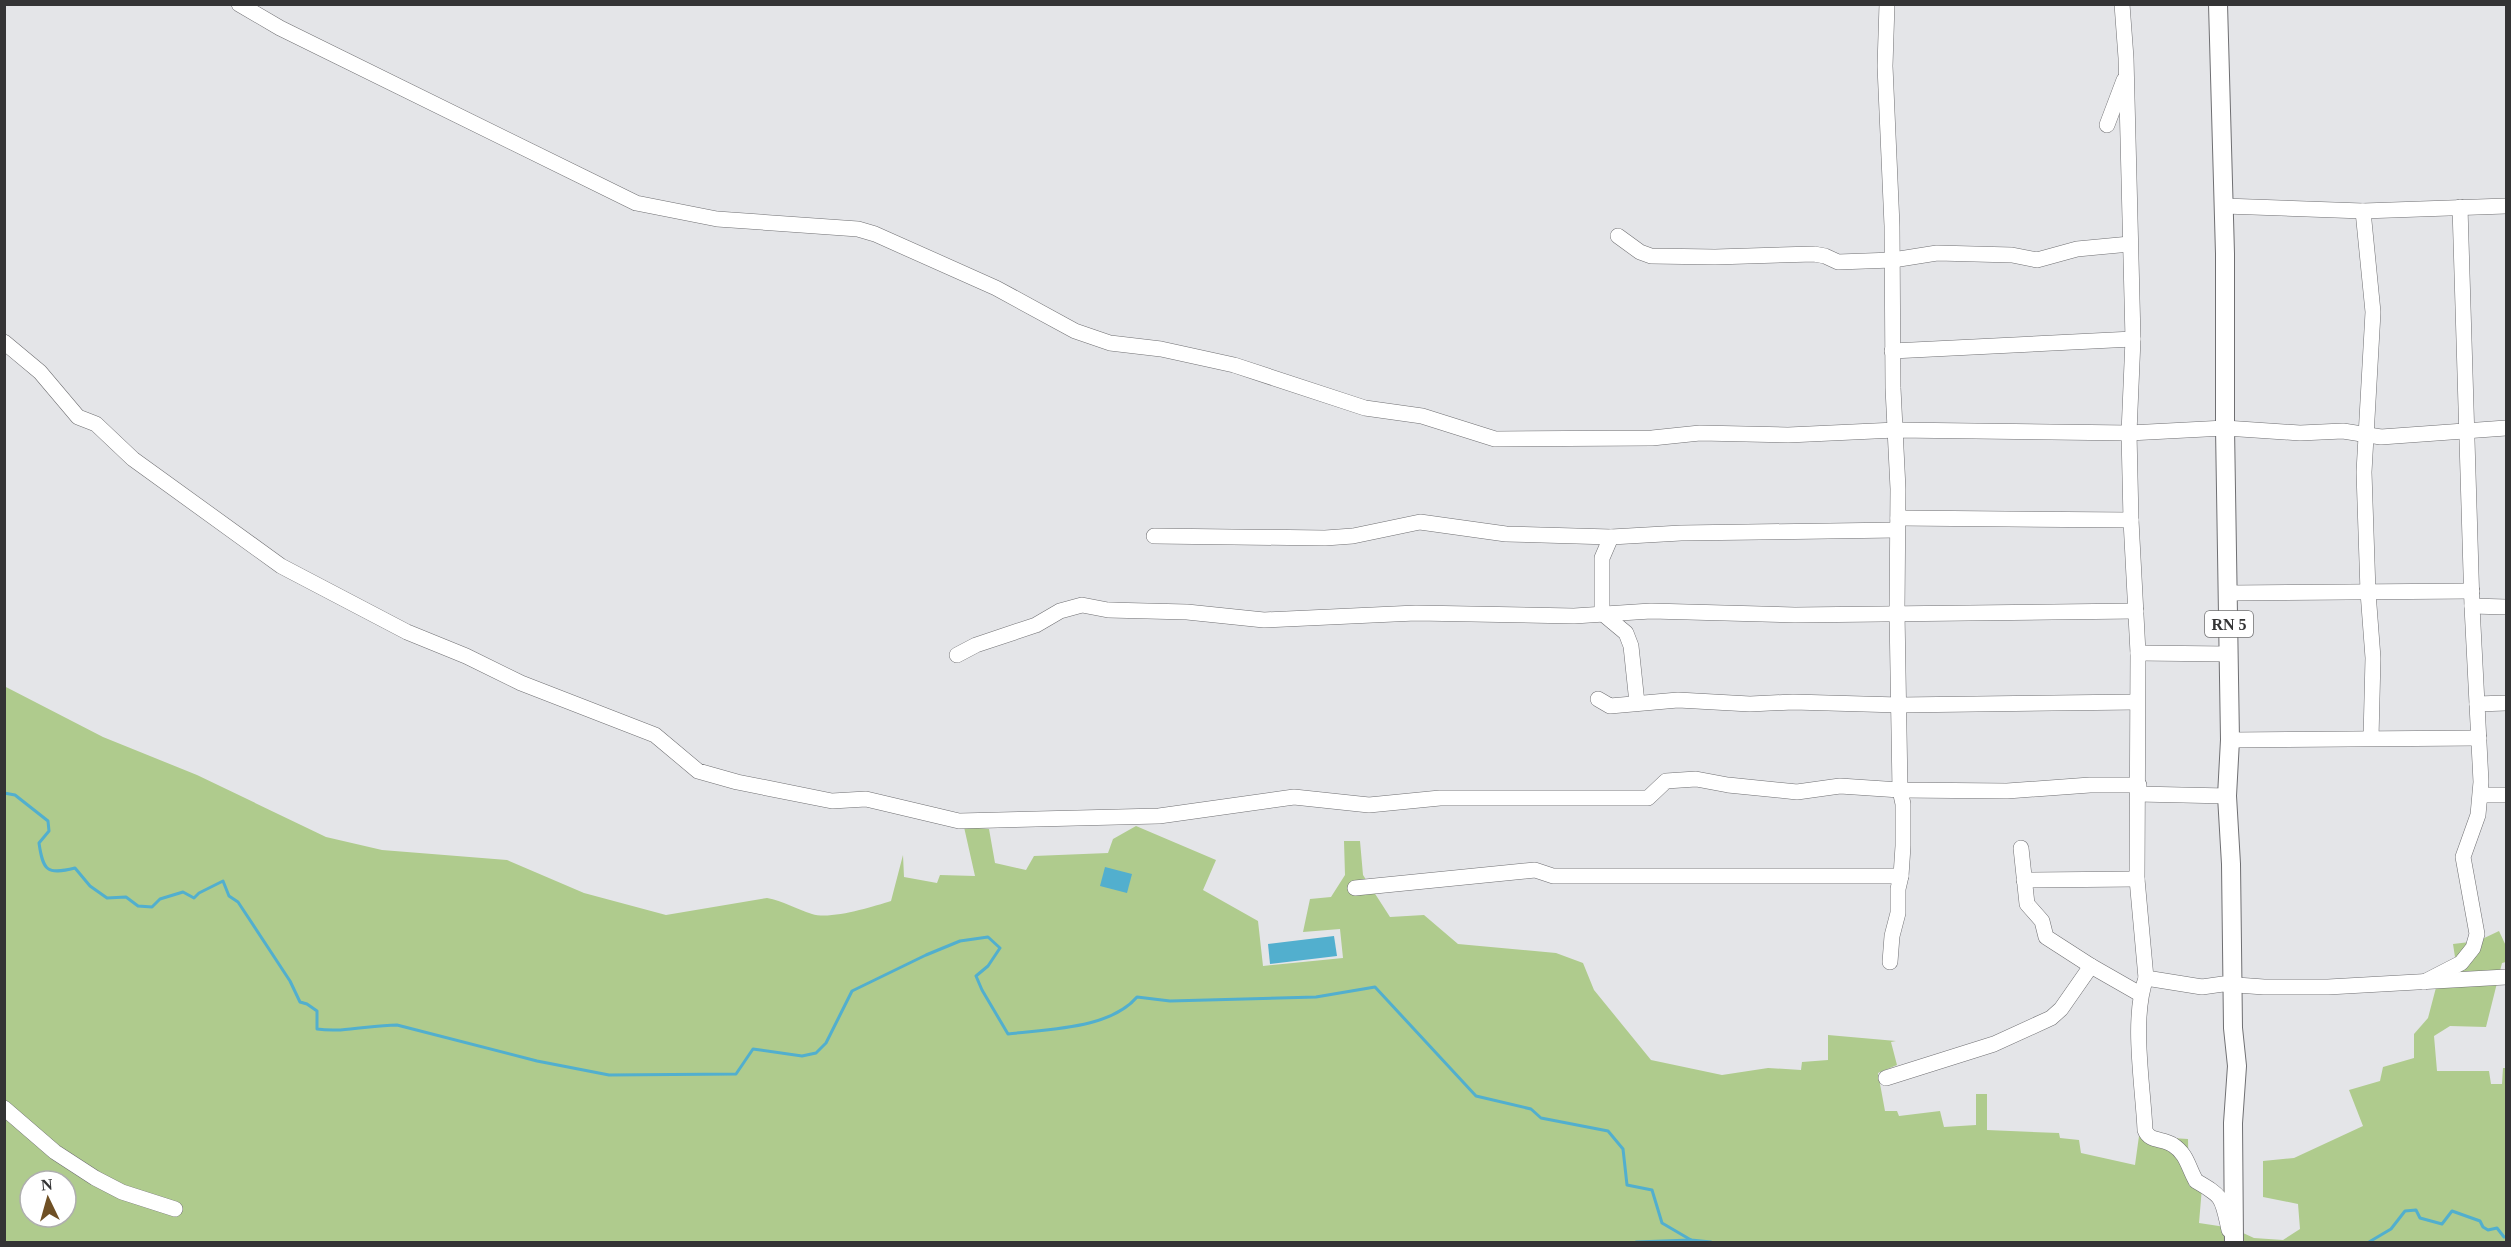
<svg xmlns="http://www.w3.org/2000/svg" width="2511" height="1247" viewBox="0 0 2511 1247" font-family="'Times New Roman',serif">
<rect width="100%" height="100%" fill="#e4e5e8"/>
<path fill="#afcb8d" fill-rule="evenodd" d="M4,686L103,737L197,775L326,837L382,850L507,860L584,893L666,915L767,898C783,901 796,909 812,914C830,920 872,907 891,901L903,855L904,877L937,883L940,875L975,876L964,827L989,829L995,863L1026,870L1034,856L1108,853L1113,839L1136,826L1216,860L1203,890L1258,921L1263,966L1343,958L1340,929L1303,932L1310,899L1331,897L1345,875L1344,841H1360L1363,875L1390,917L1424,915L1458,944L1556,953L1583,963L1594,990L1651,1060L1722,1075L1768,1068L1801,1070L1802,1062L1828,1060V1035L1896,1041L1891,1042L1897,1065L1878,1073L1885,1111H1897L1899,1116L1940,1111L1944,1127L1976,1125V1094H1987V1130L2059,1133L2060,1138L2079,1140L2081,1153L2135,1165L2139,1136L2188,1139L2189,1186L2202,1187L2199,1223L2232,1228L2254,1238L2283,1240L2300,1229L2298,1204L2263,1197V1161L2294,1158L2363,1126L2349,1090L2380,1081L2383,1067L2414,1058V1034L2428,1018L2438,980L2457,970L2453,944L2478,941L2499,931L2506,946V962L2502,963L2486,1027L2450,1026L2434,1036L2437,1071H2489L2491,1084H2502L2503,1068H2506V1242H5ZM30,1181H66V1217H30Z"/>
<g fill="#52afce">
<polygon points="1105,867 1132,874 1127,893 1100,886"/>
<polygon points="1334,936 1337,956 1270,964 1268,944"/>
</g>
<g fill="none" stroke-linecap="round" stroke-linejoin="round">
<g stroke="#52afce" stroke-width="3">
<path d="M4,793L15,795L48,821L49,831L39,843C43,871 47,875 75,868L90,886L107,898L126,897L138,906L152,907L160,899L183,892L194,898L199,893L223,881L229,896L238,902L290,981L300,1002L307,1004L317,1011V1029C343,1033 370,1025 397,1025L537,1061L609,1075L736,1074L753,1049L802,1056L816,1053L826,1043L852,991L926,955L960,941L988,937L1000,948L988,966L976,976L982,990L1008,1034C1048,1029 1110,1029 1137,997L1170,1001L1316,997L1375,987L1476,1096L1531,1109L1541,1118L1608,1131L1623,1149L1627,1185L1652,1190L1662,1223L1691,1240L1711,1242"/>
<polyline points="1636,1242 1691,1240"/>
<polyline points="2369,1242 2391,1229 2405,1211 2416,1210 2420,1218 2442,1224 2452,1211 2480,1221 2483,1227 2488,1230 2497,1228 2504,1237 2506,1237"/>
</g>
<g stroke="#6f6f72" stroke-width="16">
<g id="minor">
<polyline points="239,4 280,28 636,203 717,219 858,229 875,234 996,288 1075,331 1110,343 1161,349 1234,365 1365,408 1422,416 1495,439 1652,438 1700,433 1788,435 1896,430 2129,433 2225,428 2300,433 2343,431 2381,437 2506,428"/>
<polyline points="1887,4 1885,66 1892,226 1893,388 1898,489 1897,612 1900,790 1903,804 1903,846 1901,876 1898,889 1898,913 1892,936 1890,962"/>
<path d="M2122,4L2126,58L2133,339L2129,433L2131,520L2138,653L2137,879L2146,978C2131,1019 2143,1085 2145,1130C2149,1142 2163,1138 2173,1145C2187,1154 2188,1167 2196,1181C2224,1197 2222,1198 2229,1230"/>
<polyline points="2107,125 2124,80"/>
<polyline points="2224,206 2363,211 2506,206"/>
<polyline points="2363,211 2373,312 2364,472 2368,592 2373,658 2371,738"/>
<polyline points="1618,236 1640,252 1651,256 1715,257 1814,254 1825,256 1838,262 1893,260 1937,253 2012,255 2037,260 2077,249 2130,244"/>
<polyline points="4,342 40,372 78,417 96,424 133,459 281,566 407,632 466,656 521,683 655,735 698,771 737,782 832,801 866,799 959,821 1159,816 1294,797 1369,805 1440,798 1648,798 1666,781 1696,779 1728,785 1797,792 1840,786 1900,790 2007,791 2090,785 2139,785"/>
<polyline points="1892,351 2133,339"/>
<polyline points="1898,518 2131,520"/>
<polyline points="1154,536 1325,538 1353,536 1420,522 1506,534 1611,537 1681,533 1897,530"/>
<polyline points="2229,593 2472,591"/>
<polyline points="2472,606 2506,607"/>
<polyline points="1602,613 1626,633 1631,646 1637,703"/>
<polyline points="1602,613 1602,558 1611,537"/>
<polyline points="2138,653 2228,654"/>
<polyline points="957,655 976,645 1036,625 1060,611 1082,605 1108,610 1187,612 1264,620 1416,613 1574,616 1651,611 1795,615 2136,611"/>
<polyline points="1598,699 1610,706 1678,700 1750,704 1793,702 1899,705 2137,702"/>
<polyline points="2477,704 2506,703"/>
<polyline points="2230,740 2479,738"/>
<polyline points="2138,794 2227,796"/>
<polyline points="2481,795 2506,795"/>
<polyline points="2021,848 2027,904 2042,921 2046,937 2091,966 2140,994"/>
<polyline points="2024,880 2137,879"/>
<polyline points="1355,888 1535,870 1553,876 1901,876"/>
<polyline points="2146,978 2202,987 2223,984 2264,987 2328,987 2506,977"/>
<polyline points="2424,982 2461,963 2473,948 2477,934 2463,857 2478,815 2481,782 2472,606 2460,207"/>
<polyline points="1886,1078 1994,1044 2051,1018 2061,1009 2091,966"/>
<polyline points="4,1108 55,1152 95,1178 122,1192 175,1209"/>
</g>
</g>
<g stroke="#6f6f72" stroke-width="20">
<polyline id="major" points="2218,4 2225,254 2225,428 2230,740 2227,796 2231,864 2233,1028 2237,1066 2233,1123 2234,1242"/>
</g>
<use href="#minor" stroke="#fff" stroke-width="15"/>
<use href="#major" stroke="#fff" stroke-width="18"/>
</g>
<g text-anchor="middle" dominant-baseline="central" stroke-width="4.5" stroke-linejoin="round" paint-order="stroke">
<rect fill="#fff" stroke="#717172" stroke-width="1.5" x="2205" y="611" width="48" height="26" rx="4.5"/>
<g font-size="16" font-weight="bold" fill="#343435">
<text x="2229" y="624">RN 5</text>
</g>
</g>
<rect width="2511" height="1247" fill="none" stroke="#343435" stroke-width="12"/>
<g transform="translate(48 1199) rotate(355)"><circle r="28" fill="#ffffff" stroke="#aeaeae" stroke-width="1.5"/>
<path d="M0-4.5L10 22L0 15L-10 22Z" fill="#6f5025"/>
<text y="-9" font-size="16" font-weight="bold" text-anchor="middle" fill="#343435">N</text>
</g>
</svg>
